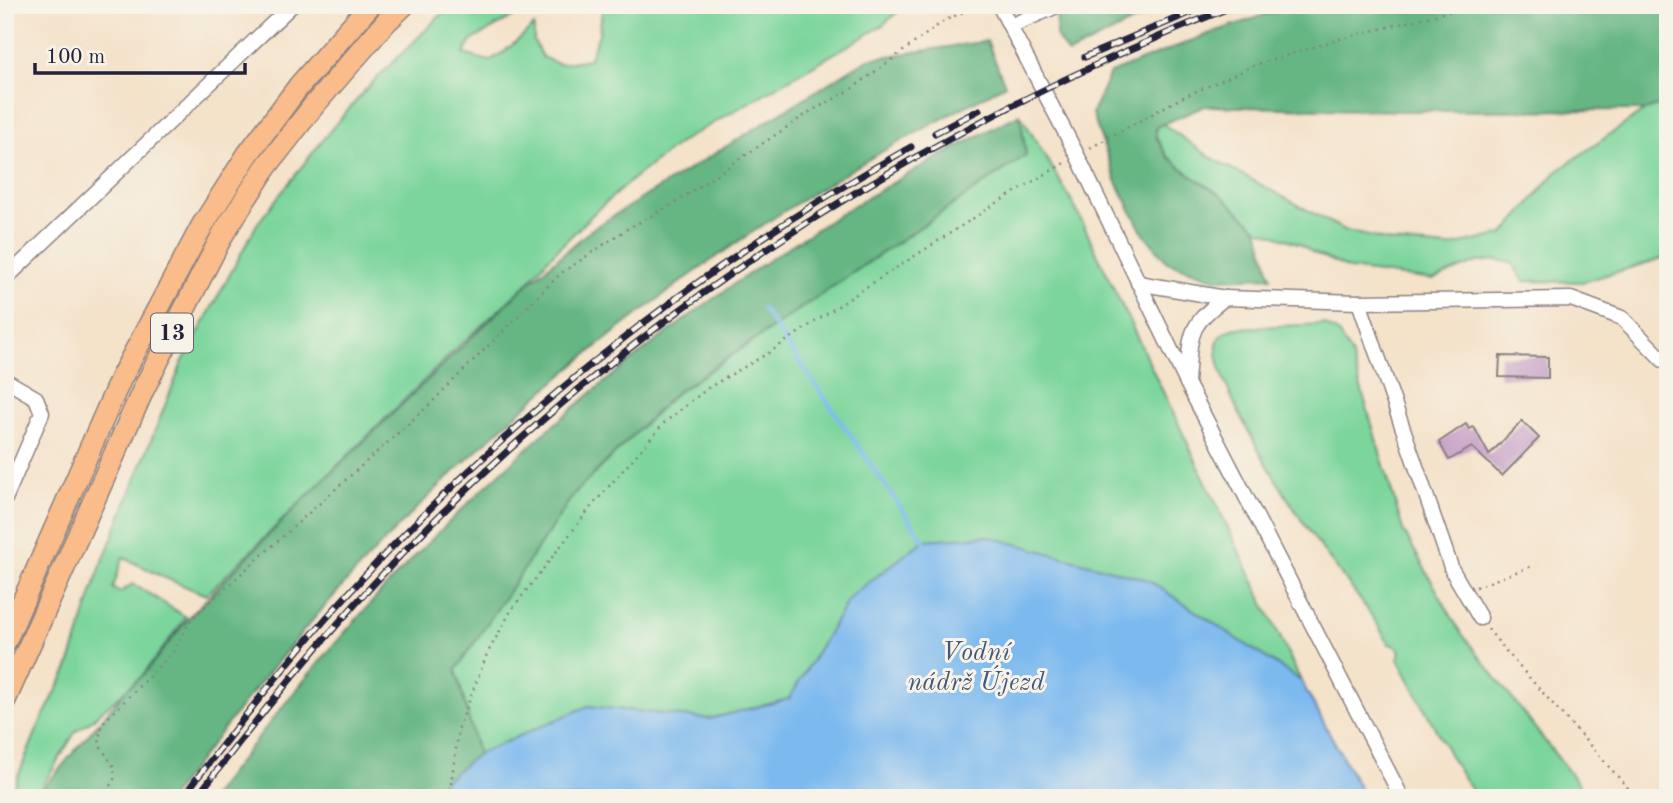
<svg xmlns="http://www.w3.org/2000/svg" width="1673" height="803" viewBox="0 0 1673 803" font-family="'Old Standard TT',serif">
<rect width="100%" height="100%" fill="#f7f3e8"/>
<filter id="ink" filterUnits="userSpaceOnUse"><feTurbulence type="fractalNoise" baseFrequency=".0143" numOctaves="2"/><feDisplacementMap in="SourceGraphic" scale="14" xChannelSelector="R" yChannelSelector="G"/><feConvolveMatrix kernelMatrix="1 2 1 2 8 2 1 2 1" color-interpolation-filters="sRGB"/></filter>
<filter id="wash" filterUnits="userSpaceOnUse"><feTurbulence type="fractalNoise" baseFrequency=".00686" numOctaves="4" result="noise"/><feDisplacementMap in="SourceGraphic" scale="28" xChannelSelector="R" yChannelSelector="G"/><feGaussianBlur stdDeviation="1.57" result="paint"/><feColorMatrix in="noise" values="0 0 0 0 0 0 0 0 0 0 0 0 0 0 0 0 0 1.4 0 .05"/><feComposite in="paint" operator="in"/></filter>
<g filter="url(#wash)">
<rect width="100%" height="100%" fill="#f4e2c9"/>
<g fill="#7cd59b" stroke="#4f7c6b" stroke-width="2">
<polygon points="451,5 533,5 471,41 464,54 489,61 504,52 534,26 534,41 542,57 559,64 589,59 599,34 603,5 905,5 882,26 682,141 634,178 596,211 545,262 524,287 459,346 206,595 163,577 123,557 113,588 120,592 133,584 186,617 142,676 88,723 76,731 35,798 9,798 39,725 69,666 99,571 182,363 257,224 329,132 369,86"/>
<polygon points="1668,102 1668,257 1582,282 1524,281 1512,263 1496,260 1477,262 1433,280 1349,269 1312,252 1300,244 1258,229 1222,196 1189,174 1167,156 1156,137 1156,127 1163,124 1210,157 1344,230 1392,242 1448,247 1504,234 1556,172 1645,110"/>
<polygon points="1020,114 1073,203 1301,681 1148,580 924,541 850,597 789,699 709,719 588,706 478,754 456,670 574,494 674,395 1026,155"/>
<path d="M1324,324L1337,332L1351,354L1403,530L1459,630L1589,798H1477L1454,763L1398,659L1400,651L1396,646L1389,644C1367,604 1337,572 1312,535C1290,504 1206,373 1218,340C1221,333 1228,331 1235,328Z"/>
</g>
<g fill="#65b683" stroke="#446c5f" stroke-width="2">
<polygon points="1057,5 1167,5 1068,54 1056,36"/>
<polygon points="1294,5 1668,5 1668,102 1645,110 1405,111 1205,106 1156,127 1156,137 1167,156 1189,174 1222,196 1258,229 1271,277 1216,279 1167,262 1141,230 1116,180 1092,113 1110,73 1211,33"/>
<path d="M987,41L1005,85C941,119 877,153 816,191C671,281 535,390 415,510C325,599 247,697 170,798H35L128,688L142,676L191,615L300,503L524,287L592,229L868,59Z"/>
<path d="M1020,114L1026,155L674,394L574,494L456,670L478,754L423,798H211C282,705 355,615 438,533C556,414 690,308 832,219C893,181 956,147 1020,114Z"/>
</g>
<polygon fill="#7cb9ef" stroke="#4f6e95" stroke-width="2" points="987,536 1148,580 1301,681 1365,798 423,798 478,754 588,706 709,719 789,699 850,597 924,540"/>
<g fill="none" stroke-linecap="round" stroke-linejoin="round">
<polyline stroke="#7cb9ef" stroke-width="4.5" points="763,309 926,544"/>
</g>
<g id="blocks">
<g fill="#c199c3">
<polygon points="1500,356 1548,357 1548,378 1499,377"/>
<polygon points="1522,421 1539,438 1502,476 1472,447 1449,460 1439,442 1466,424 1469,429 1474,427 1489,455"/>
</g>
</g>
</g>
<g filter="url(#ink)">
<use href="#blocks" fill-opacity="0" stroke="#8b8282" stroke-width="2"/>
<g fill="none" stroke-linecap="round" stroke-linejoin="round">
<g stroke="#8b8282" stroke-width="17">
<g id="minor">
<polyline points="999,5 1077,155 1187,383 1402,798"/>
<polyline points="1010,26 1059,5"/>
<polyline points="5,279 292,5"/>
<path d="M1138,283L1225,298C1186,326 1191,337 1187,382"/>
<polyline points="1225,298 1359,302 1571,299 1622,318 1663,360 1668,355"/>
<polyline points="1359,302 1452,570 1480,618"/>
<polyline points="5,380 36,398 42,413 5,499"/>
</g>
</g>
<g stroke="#8b8282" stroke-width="24">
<g id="highway">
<polyline points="5,642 121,378 202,226 248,154 299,86 370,5"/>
<polyline points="5,700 144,388 223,234 266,167 315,104 387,21 404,5"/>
</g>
</g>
<g stroke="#8b8282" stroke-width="2.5" stroke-dasharray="2 5" stroke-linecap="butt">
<polyline points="1090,148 1181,98 1258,64 1340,39 1475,5"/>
<polyline points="1476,587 1532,566"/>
<polyline points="1488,629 1509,655 1637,798"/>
<polyline points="103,798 114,779 114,767 100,746 99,738 103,723 173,652 192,618 428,406 560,274 627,229 673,204 811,111 849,91 944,21 978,5"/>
<polyline points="449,798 459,727 487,654 512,609 591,507 665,422 708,388 770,352 865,288 1000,201 1066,162"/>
</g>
<use href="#minor" stroke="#fff" stroke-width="14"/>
<use href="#highway" stroke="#f9bc8a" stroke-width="21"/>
<g stroke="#22223b" stroke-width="7">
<g id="rail">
<polyline points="1085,57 1201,8"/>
<polyline points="935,133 979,110"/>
<path d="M182,798C232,732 283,666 338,605C501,423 698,266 911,147"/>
<path d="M196,798C269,702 345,610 430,525C658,296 936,123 1236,5"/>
</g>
</g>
<use href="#rail" stroke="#f7f3e8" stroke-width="4.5" stroke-dasharray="13" stroke-linecap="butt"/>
</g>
</g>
<g text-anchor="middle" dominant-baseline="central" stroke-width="6" stroke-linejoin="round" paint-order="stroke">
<rect fill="#f7f3e8" stroke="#62616f" stroke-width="2" x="151" y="313.5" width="42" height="39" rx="5"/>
<g font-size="23" font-weight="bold" fill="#22223b">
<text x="172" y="333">13</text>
</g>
<g font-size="26" font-style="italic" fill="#42577a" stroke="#f7f3e8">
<text x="976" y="653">Vodní<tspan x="976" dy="30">nádrž Újezd</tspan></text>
</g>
</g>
<rect width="1673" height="803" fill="none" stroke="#f7f3e8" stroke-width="28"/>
<path d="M35 63v10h210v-10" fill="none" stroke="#22223b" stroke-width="3.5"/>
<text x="46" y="63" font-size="21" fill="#22223b" stroke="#f7f3e8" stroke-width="5" paint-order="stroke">100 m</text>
</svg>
